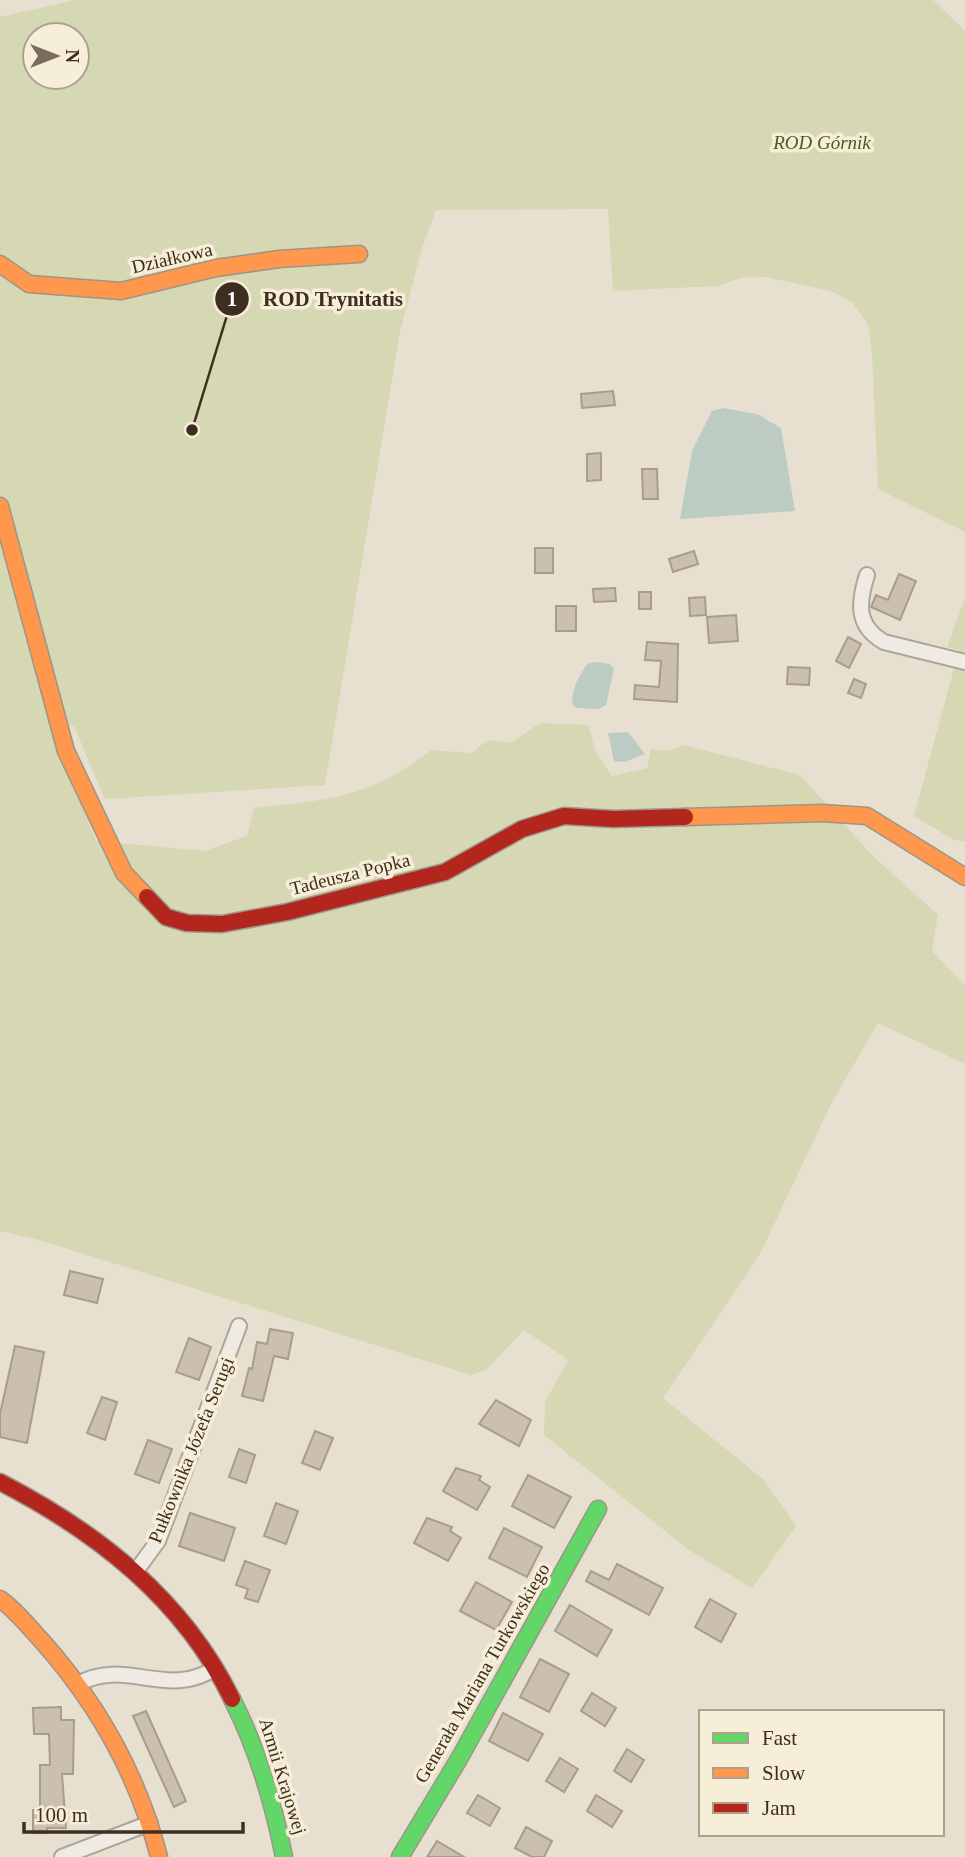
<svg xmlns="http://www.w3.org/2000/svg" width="965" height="1857" viewBox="0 0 965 1857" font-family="Georgia,serif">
<rect width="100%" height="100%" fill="#e7e0d1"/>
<g fill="#d6d7b3" fill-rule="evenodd">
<path d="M75,0H933L965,31V532L878,489L872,353L868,324L852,302L831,291L767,277L741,278L717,286L613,291L608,209L436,210L422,248L400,332L325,785L105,799L74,726L49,724L96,841L205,851L247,836L254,808C328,800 370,798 431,750L471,753L488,740L511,743L540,723L588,725L596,753L612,776L647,768L651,749L667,751L684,745L800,775L872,855L938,915L932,951L965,985V1064L878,1023L832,1102L759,1256L663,1398L764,1480L796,1526L752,1588L689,1550L544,1435L545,1402L568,1360L524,1330L486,1370L471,1375L39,1240L0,1231V17ZM35,35H77V77H35Z"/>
<polygon points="965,598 965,842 952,839 914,816 959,650 947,647"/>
</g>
<g fill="#bcccc2">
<polygon points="723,408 757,414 781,428 795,511 680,519 692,451 712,411"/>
<path d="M596,662L610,664L614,669L606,705L598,709L576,708L572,703C572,688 579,676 587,664Z"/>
<polygon points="628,732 645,754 625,762 614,761 608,733"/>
</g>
<g fill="#cbbfb2" stroke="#a89c90" stroke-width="2">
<polygon points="613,391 615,405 582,408 581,394"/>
<polygon points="601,453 601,480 587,481 587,454"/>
<polygon points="642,469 657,469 658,499 643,499"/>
<rect x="535" y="548" width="18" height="25"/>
<polygon points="694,551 698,564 673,572 669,559"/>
<polygon points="899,574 916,581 900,620 871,607 876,595 888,600"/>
<polygon points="615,588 616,601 594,602 593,589"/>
<rect x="639" y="592" width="12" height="17"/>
<polygon points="705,597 706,615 690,616 689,598"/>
<rect x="556" y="606" width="20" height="25"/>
<polygon points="736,615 738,641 709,643 707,617"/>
<polygon points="848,637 861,644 849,668 836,661"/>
<polygon points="647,642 678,644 677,702 634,699 635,685 659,687 661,661 645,660"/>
<polygon points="788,667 810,668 809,685 787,684"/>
<polygon points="854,679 866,684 861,698 848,693"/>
<polygon points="70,1271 103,1279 97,1303 64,1295"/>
<polygon points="270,1329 293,1333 288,1359 274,1356 263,1401 242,1396 249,1368 252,1369 257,1342 267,1344"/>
<polygon points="189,1338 211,1347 199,1380 176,1372"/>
<polygon points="15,1346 44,1352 27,1443 0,1437 0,1414"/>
<polygon points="102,1397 117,1402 105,1440 87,1433"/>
<polygon points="496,1400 531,1420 519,1446 479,1424"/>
<polygon points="315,1431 333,1438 320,1470 302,1463"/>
<polygon points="148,1440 172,1449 159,1483 135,1474"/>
<polygon points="239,1449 255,1455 246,1483 229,1477"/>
<polygon points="456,1468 481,1476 479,1480 490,1487 477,1510 443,1491"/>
<polygon points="528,1475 571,1497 554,1528 512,1506"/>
<polygon points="276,1503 298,1511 286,1544 264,1536"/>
<polygon points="190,1513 235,1528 224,1561 179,1546"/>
<polygon points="427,1518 452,1527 450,1531 461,1538 448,1561 414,1543"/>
<polygon points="504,1528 542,1547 527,1577 489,1558"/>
<polygon points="245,1561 270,1570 258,1602 245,1598 248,1589 236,1585"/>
<polygon points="617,1564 663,1588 649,1615 586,1581 591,1571 609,1580"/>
<polygon points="476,1582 512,1602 496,1630 460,1611"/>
<polygon points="710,1599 736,1614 721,1642 695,1627"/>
<polygon points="570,1605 612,1630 597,1656 555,1631"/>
<polygon points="540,1659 569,1674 549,1712 520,1697"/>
<polygon points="592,1693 616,1708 605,1726 581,1711"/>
<polygon points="61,1707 61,1720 74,1720 73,1774 62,1774 66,1828 47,1828 47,1833 33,1833 33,1810 40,1810 40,1765 50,1765 49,1734 34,1734 33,1708"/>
<polygon points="146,1711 186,1801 174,1807 133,1716"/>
<polygon points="503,1713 543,1734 528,1761 489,1741"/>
<polygon points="627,1749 644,1760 631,1782 614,1771"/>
<polygon points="560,1758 578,1769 564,1792 546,1781"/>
<polygon points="478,1795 500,1808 490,1826 467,1813"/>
<polygon points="596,1795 622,1811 612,1827 587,1811"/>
<polygon points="526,1827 552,1841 544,1857 532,1857 515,1848"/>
<polygon points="437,1841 464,1857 427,1857"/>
</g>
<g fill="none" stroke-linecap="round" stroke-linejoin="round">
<g stroke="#ada599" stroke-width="18">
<g id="street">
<path d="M867,575C858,603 856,626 884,642L965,662"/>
<polyline points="136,1571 158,1541 239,1326"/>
<path d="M78,1684C125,1657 168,1700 215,1668"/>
<polyline points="62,1857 150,1823"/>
</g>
</g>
<g stroke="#9c958a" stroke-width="19">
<g id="fast">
<path d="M232,1699C258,1750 273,1801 284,1857"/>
<polyline points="400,1857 459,1759 598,1509"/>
</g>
</g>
<g stroke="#9c958a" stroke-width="19">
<g id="slow">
<polyline points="0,264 29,284 121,291 216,268 279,259 359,254"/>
<polyline points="0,506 66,751 124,873 147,897"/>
<polyline points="685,817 822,813 867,816 965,877"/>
<path d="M0,1599C16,1610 29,1627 42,1641C98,1704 138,1775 159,1857"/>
</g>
</g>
<g stroke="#9c958a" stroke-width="19">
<g id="jam">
<polyline points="147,897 166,917 187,923 222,924 287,912 445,872 522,829 564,816 613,819 685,817"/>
<path d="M0,1482C97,1532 183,1599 232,1699"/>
</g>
</g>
<use href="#street" stroke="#efebe3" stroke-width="14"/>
<use href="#fast" stroke="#63d668" stroke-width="16"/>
<use href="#slow" stroke="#ff974d" stroke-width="16"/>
<use href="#jam" stroke="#b3261e" stroke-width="16"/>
</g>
<g text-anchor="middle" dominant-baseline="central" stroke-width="7" stroke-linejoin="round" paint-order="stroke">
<g font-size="19" font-style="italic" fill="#4d5a26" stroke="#f7eed8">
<text x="822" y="142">ROD Górnik</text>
</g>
<g font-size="19" fill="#3d2e20" stroke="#f7eed8">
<text transform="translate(172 258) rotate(-13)">Działkowa</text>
<text transform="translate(350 874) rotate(-14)">Tadeusza Popka</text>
<text transform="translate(191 1450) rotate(-68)">Pułkownika Józefa Serugi</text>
<text transform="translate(482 1673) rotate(-60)">Generała Mariana Turkowskiego</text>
<text transform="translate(283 1776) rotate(73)">Armii Krajowej</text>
</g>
</g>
<path fill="none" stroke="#3d2e20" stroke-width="2.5" d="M192 430L232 299"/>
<g fill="#3d2e20" stroke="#f7eed8" stroke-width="2.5">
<circle cx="192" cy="430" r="7"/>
<circle cx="232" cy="299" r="18"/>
</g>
<g font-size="21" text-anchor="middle" font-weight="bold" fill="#fff">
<text x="232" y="306">1</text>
</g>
<g font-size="21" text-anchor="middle" font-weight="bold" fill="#3d2e20" stroke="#f7eed8" stroke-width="7" stroke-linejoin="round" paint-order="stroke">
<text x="333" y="306">ROD Trynitatis</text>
</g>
<rect x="699" y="1710" width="245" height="126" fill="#f7eed8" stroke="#ada18e" stroke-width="2"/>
<rect x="713" y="1733" width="35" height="10" fill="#63d668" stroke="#ada18e" stroke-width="2"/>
<text x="762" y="1745" font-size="21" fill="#3d2e20">Fast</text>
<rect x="713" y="1768" width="35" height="10" fill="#ff974d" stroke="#ada18e" stroke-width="2"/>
<text x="762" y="1780" font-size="21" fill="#3d2e20">Slow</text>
<rect x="713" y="1803" width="35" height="10" fill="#b3261e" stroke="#ada18e" stroke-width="2"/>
<text x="762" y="1815" font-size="21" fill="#3d2e20">Jam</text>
<g transform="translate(56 56) rotate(90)"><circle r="33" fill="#f7eed8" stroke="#ada18e" stroke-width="2"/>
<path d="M0-5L12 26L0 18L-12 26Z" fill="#786c5e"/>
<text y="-10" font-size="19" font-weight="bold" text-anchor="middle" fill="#3d2e20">N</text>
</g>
<path d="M24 1822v10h219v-10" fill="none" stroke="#3d2e20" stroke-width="3.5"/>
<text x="35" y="1822" font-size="21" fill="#3d2e20" stroke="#f7eed8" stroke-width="5" paint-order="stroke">100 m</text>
</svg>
